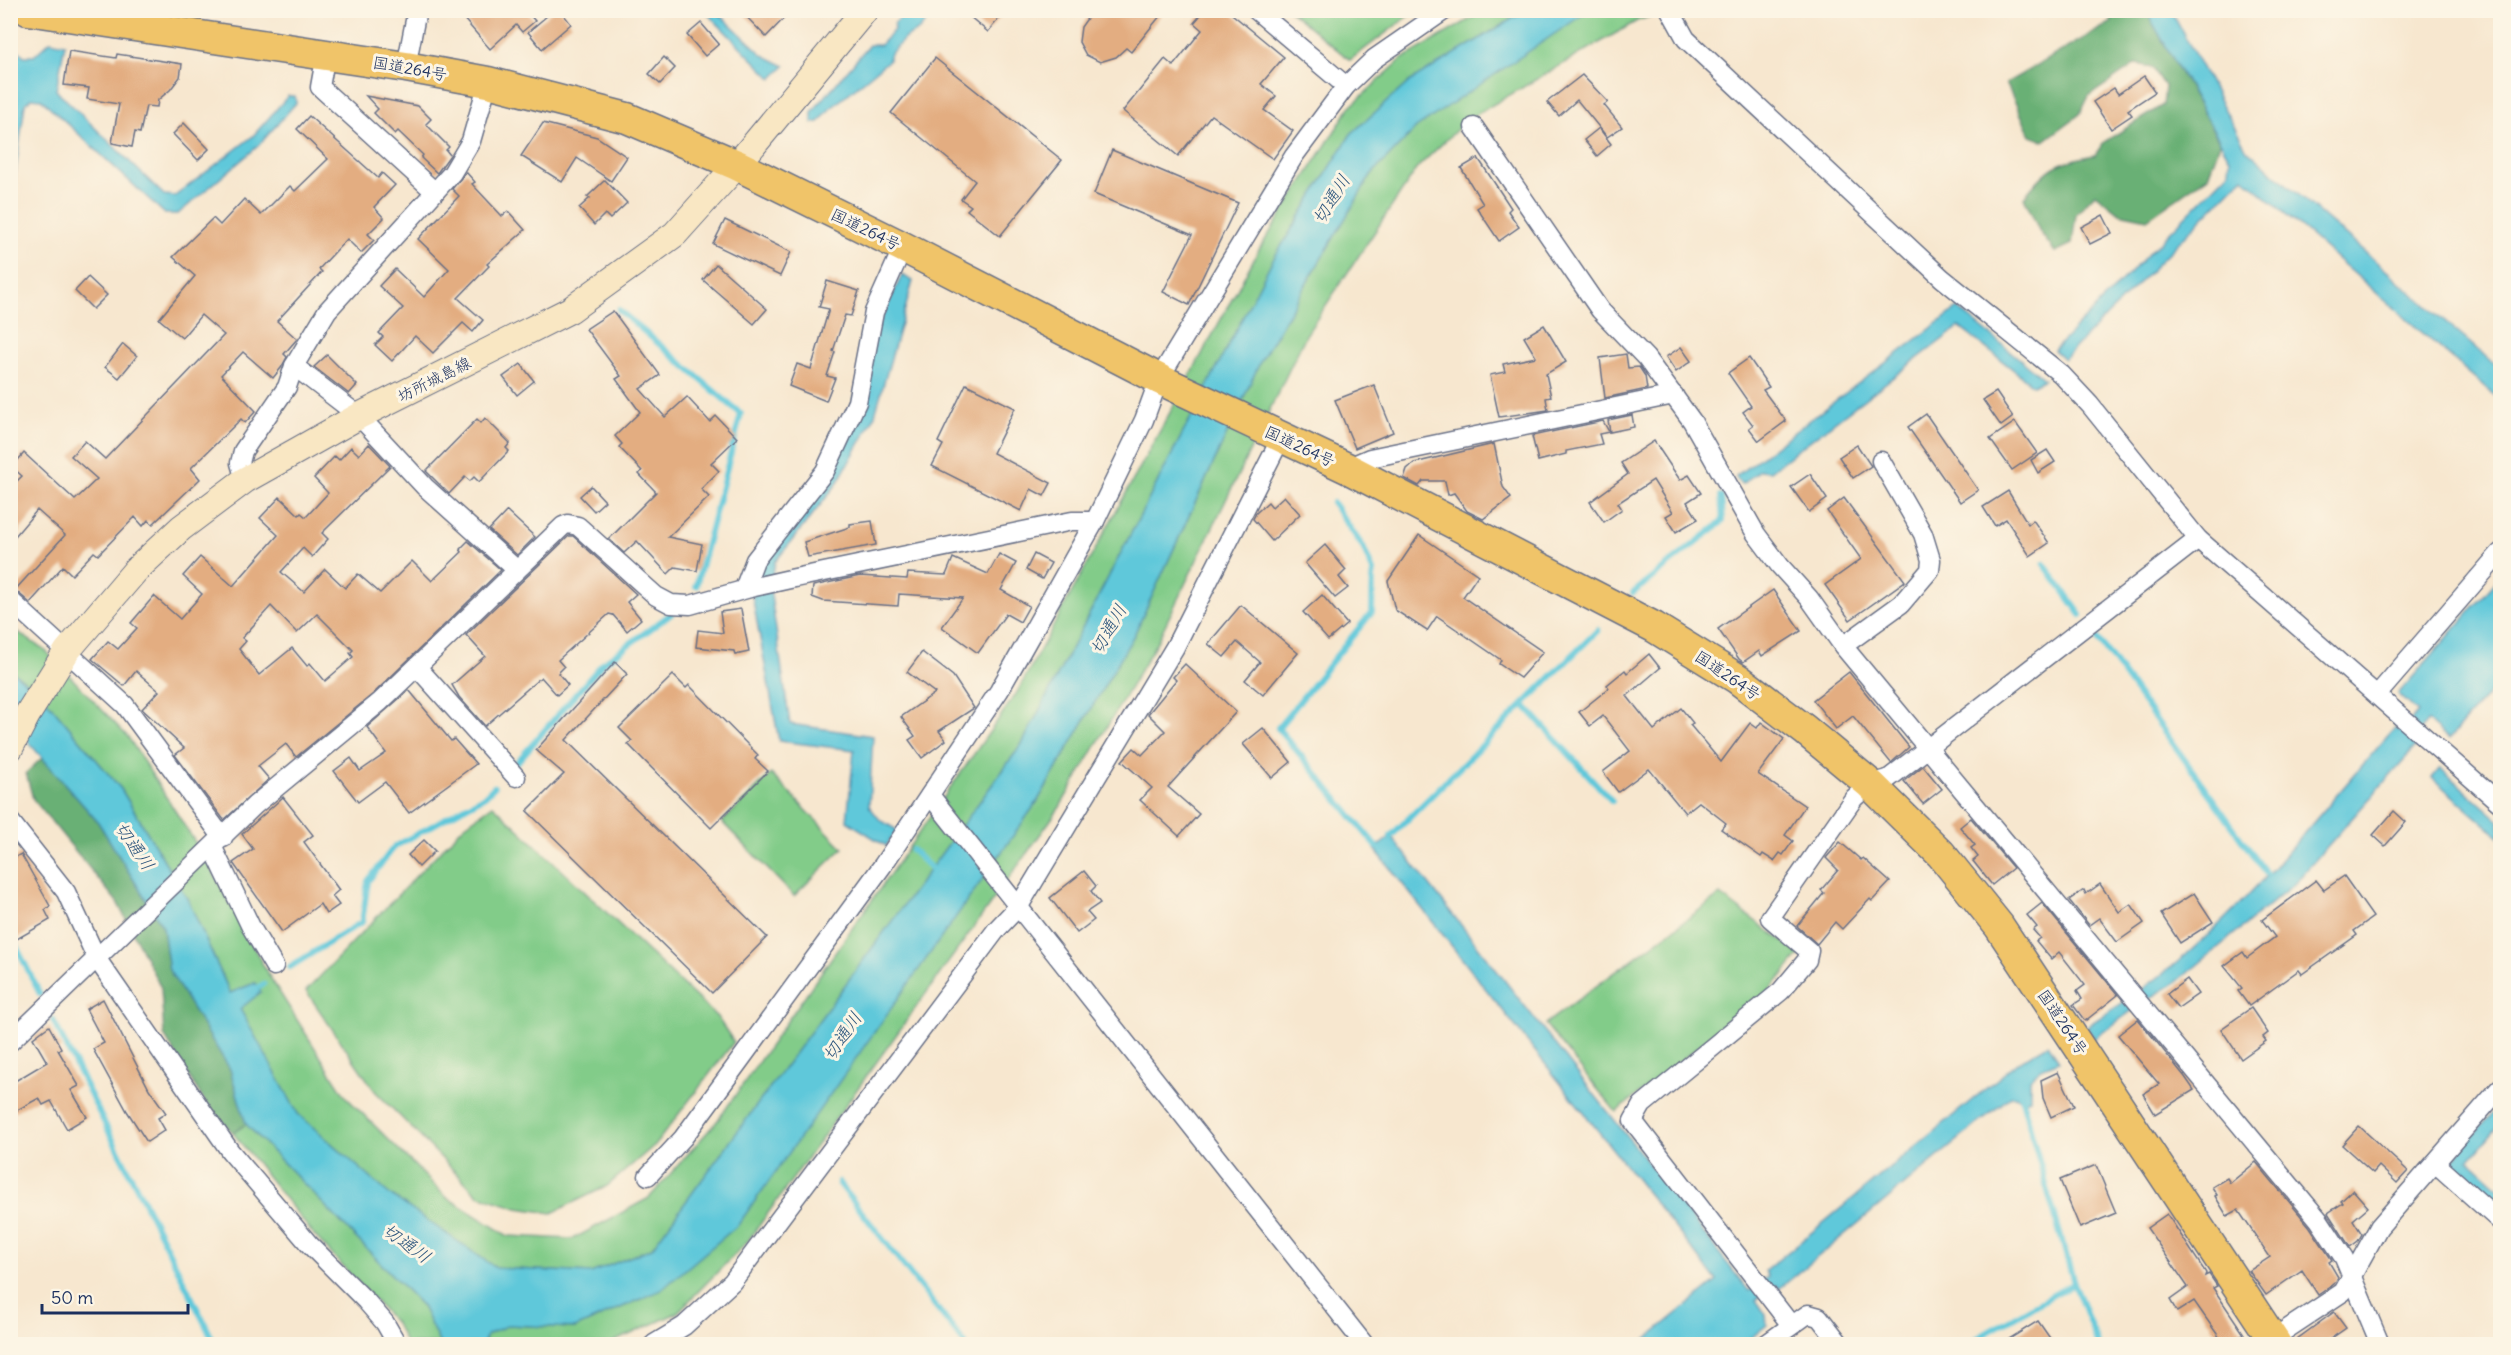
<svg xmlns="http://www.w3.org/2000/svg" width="2511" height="1355" viewBox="0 0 2511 1355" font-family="Delius,'Klee One',sans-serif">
<rect width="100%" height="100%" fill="#fcf5e5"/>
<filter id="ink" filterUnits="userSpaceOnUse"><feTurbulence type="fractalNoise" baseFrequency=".0167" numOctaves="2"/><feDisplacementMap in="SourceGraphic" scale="12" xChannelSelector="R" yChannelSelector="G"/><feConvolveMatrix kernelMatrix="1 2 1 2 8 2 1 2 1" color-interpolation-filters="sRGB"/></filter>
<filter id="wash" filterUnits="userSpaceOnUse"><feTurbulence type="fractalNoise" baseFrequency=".008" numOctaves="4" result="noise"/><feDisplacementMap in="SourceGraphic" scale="24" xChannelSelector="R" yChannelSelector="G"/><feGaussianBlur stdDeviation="1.35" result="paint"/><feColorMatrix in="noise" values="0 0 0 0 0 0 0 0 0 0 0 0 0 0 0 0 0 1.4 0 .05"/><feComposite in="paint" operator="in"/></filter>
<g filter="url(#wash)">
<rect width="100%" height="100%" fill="#f7e7cf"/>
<g fill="#82cc89" stroke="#4e7e74" stroke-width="1.5">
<polygon points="1588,10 1665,11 1637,21 1468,119 1418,167 1306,335 1158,640 1060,807 748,1241 677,1313 609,1344 483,1344 487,1335 508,1325 575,1328 661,1290 1037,802 1134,635 1261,360 1371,175 1416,128"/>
<polygon points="1290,11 1415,11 1350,60"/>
<polygon points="1484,11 1525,11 1409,82 1351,134 1272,261 1022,744 652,1248 591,1273 496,1268 389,1194 298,1114 240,1009 260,991 255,983 230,993 188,900 121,789 41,694 11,670 10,627 47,652 128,737 209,864 268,974 346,1097 446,1197 508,1236 573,1239 649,1198 718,1120 1016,694 1260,248 1350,107 1402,59"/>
<polygon points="771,774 843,848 794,896 722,822"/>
<polygon points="493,805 717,1017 734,1042 655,1145 607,1186 552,1213 517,1208 478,1195 375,1091 306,991 464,826"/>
<polygon points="1720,895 1800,954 1770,990 1616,1112 1545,1024"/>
<polygon points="246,1124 422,1306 440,1344 406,1344 396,1324 314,1235 233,1133"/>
</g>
<g fill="#69b075" stroke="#42706a" stroke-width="1.5">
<path d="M2107,11H2146L2220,143L2208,176L2147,219L2119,213L2095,194L2076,214L2072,244L2055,252L2040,232L2024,197C2049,166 2056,162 2095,155L2104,142L2163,105L2165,86L2152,67L2136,64L2089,96L2080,114L2044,141L2031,136L2006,83L2112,22Z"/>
<polygon points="42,758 98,822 163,927 169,970 230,1069 246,1124 233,1133 204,1101 164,1035 161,988 117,902 33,799 26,773"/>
</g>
<g fill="#5fc8da" stroke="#3d7c9c" stroke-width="1.5">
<polygon points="908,10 935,11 918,31 906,37 889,55 889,60 830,109 819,122 812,123 812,112 869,45 880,45 894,30 894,24"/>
<polygon points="705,11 716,11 763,55 785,66 772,79"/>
<polygon points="1525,11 1588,11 1416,128 1371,175 1261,360 1134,635 1037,802 738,1225 661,1290 575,1328 508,1325 487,1335 483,1344 440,1344 422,1306 246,1124 230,1069 169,970 163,927 98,822 11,722 10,670 41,694 121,789 188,900 230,993 255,983 261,992 240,1009 298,1114 389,1194 496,1268 591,1273 652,1248 1022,744 1272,261 1351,134 1409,82"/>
<polygon points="2146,11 2171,11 2247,150 2500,369 2500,400 2243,177 2064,359 2054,350 2229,172 2230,159"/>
<polygon points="50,41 65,44 56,90 164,195 175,196 253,136 288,96 295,96 296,103 258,146 178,214 165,214 41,99 32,98 25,104 11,204 11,43 24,56 34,56"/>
<polygon points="902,275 913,281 874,418 836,485 775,562 770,589 790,724 873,736 869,806 880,820 897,830 886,846 847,821 854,750 779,741 750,584 755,567 829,474 878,326"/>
<polygon points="1958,308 2044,379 2033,385 1959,327 1770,471 1760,470 1742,484 1738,481 1736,476"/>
<path d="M2500,577V681L2449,739L2428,721L2411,741L2416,746L2294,884L2178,981L2142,1003L2094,1039L2087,1026C2122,1004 2156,981 2187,954C2263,888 2328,803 2395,728L2400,732L2418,712L2398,694Z"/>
<polygon points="2440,768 2500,821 2500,837 2432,778"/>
<polygon points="1391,836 1749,1291 1768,1276 1765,1271 2018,1062 2048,1044 2059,1061 2044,1067 2030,1079 2030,1099 2022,1102 2016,1096 2011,1096 1779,1289 1776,1285 1756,1300 1766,1315 1767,1325 1743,1344 1640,1344 1717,1281 1375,849"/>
<polygon points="2500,1104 2500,1124 2469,1160 2500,1188 2500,1205 2450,1162"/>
</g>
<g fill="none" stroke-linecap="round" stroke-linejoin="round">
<g stroke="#5fc8da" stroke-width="6">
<polyline points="619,310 741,414 696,586"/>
<polyline points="1333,503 1363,547 1373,571 1372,612 1278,728 1377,847"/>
<polyline points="2044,564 2081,615"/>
<polyline points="1633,593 1723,521 1721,496"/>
<polyline points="2095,635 2266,873"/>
<polyline points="1524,705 1612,801"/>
<polyline points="517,762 603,663 671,614"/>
<polyline points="1391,836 1598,630"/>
<polyline points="912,850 935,872"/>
<polyline points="11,936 40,994"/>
<polyline points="290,967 362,922 368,881 394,847 485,796 494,787"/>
<polyline points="252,991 264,984"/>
<polyline points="53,1020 215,1344"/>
<polyline points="2021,1096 2074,1283 2098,1344"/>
<polyline points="839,1183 965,1344"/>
<polyline points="1967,1344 2074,1283"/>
</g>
</g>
<g id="blocks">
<g fill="#e3ad81" fill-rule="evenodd">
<polygon points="456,10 533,10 529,14 535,21 522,32 516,25 490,49"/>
<polygon points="554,10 560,10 571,24 542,49 528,32"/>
<polygon points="740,10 792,10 766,37"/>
<polygon points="962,10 1006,10 988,32"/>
<polygon points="1093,10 1165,10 1131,52 1126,48 1116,57 1100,62 1086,55 1079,42 1081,27"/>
<polygon points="1205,10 1227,10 1284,57 1261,84 1276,96 1264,110 1293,131 1273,159 1211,115 1178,156 1123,111 1165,59 1173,66 1202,30 1194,23"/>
<polygon points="701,23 719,44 705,56 687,35"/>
<polygon points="69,51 116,58 117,54 182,64 180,77 170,90 158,100 157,107 146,106 140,133 135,132 132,147 112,143 119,104 87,99 89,88 64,85"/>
<polygon points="664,57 675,68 660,84 649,74"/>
<polygon points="935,58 1062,160 1000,236 967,210 971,206 961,199 975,181 891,113"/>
<polygon points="1582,75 1608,102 1604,105 1622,127 1607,137 1577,100 1559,116 1547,102"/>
<polygon points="2144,76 2155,92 2128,110 2132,115 2111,129 2093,102 2114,88 2118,94"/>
<polygon points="366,96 418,106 431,119 426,124 449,147 446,150 450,155 437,173 421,158 423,155 398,131 395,134 374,113 378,109"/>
<polygon points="309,116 378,178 382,173 395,185 374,207 384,218 368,234 374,240 361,253 347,239 319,269 322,272 277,321 297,339 284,354 287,357 281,368 273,378 243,352 221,375 256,411 245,423 241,419 191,468 200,479 153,524 148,520 143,526 135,517 98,555 94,552 72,575 63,566 30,603 15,590 65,535 37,510 10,542 10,488 22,476 12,467 24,453 75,500 97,479 71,456 85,441 105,459 224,335 201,315 182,338 159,319 195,276 173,257 213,218 220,225 244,199 261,215 290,186 295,191 328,159 297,129"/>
<polygon points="184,123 209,149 198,160 173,134"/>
<polygon points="543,123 597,137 627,157 611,181 577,158 562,182 521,156"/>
<polygon points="1599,128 1611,144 1597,156 1584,140"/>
<polygon points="1112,150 1238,203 1189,305 1163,292 1192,235 1094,194"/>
<polygon points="1478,158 1511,208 1508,211 1519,227 1499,241 1477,208 1483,204 1461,168"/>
<polygon points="466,172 475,182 472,184 502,216 508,211 525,230 487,264 489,266 458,298 483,320 473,332 463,323 433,353 415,336 392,361 375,345 383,337 379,333 403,308 379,286 395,269 424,297 449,269 418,239 459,196 452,189"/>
<polygon points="605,180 627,203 610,219 605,214 594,225 579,208 590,198 587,197"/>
<polygon points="2103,215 2112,233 2090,244 2081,227"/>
<polygon points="725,220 791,252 780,276 713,244"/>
<polygon points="716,264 767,309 754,324 703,280"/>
<polygon points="88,277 107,295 93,309 75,291"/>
<polygon points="827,281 859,291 851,316 845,315 833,351 835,352 827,376 835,378 826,401 789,386 797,364 811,369 829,309 819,307"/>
<polygon points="613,311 660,375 640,389 665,417 687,397 710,422 716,416 737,438 711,463 719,471 701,489 709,497 668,537 702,544 697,571 675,567 668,574 637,541 624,553 609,539 656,492 639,474 642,471 619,447 622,444 615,436 640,412 616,379 621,376 586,329"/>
<polygon points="1544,325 1566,362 1546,374 1551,397 1546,398 1548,410 1499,417 1490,375 1505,372 1503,364 1536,357 1524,337"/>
<polygon points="123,344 137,356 119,378 105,367"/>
<polygon points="1681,347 1691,361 1676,372 1666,357"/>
<polygon points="1626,354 1628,368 1639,367 1645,376 1647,389 1605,398 1600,358"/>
<polygon points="327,355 357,385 349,394 314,367"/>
<polygon points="1749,358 1769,387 1763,390 1786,421 1759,441 1749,428 1753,425 1743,412 1751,406 1728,373"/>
<polygon points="521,364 534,381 517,395 503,377"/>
<polygon points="966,384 1015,408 993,453 1051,483 1044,496 1031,489 1021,511 932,466 943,445 938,442"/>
<polygon points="1374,385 1393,432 1355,448 1335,400"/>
<polygon points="1996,392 2013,417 2001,426 1983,400"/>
<polygon points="1926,414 1978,490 1960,502 1908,427"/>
<polygon points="1632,415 1634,427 1610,432 1608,420"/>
<polygon points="485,418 510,443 506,448 509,451 479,482 474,477 470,481 465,477 449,494 426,471 477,419 481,423"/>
<polygon points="1603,421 1609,432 1599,434 1602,444 1566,451 1566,454 1538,461 1532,436"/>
<polygon points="2015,422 2037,453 2012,470 1990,439"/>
<polygon points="1654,441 1680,480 1689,475 1701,493 1687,502 1698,519 1676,532 1666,516 1673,512 1653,480 1618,503 1622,509 1604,522 1590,502 1628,474 1621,463"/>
<path d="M369,444L390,466L322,533L328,539L312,557L303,548L281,572L304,592L325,569L345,588L358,574L380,593L412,561L432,581L462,552L460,549L468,541L501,570L373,694L296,757L286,744L258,766L269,779L224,820L175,755L184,748L142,709L159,691L136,671L124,686L92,659L108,641L118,649L137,628L131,623L154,596L180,619L202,594L183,576L200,557L233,586L278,535L260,518L280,497L299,515L301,513L306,517L328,493L314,478L335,456L339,460L351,447L359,455ZM271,606L297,633L317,614L353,650L350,653L353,657L325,681L310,663L307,666L292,648L259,675L239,649L246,641L242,638Z"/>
<polygon points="1494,444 1503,487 1511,498 1483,519 1467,511 1454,493 1448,495 1445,481 1423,481 1419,486 1404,478 1407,469 1414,463"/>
<polygon points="1857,445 1871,466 1853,478 1839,457"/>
<polygon points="2047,450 2055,462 2038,473 2031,460"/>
<polygon points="1810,474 1827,499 1809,512 1791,487"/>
<polygon points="591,486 605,501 594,511 580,496"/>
<polygon points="2008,491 2028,524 2033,520 2049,543 2030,556 2006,519 1995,526 1983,507"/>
<polygon points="1284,496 1300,514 1272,541 1253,519 1256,513 1268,502 1272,507"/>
<polygon points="1844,498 1905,581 1850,620 1825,585 1861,559 1827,511"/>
<polygon points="507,511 535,537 517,555 489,530"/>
<polygon points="872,521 876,545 808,557 804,542 850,527 850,524"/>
<polygon points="1419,535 1478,575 1463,597 1543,652 1520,678 1499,664 1501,660 1437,616 1427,631 1395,610 1388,581"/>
<polygon points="569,536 573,536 636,594 627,602 641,619 627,631 613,615 609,614 558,660 564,667 558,673 568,685 557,695 541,677 485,726 459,697 452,685 485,656 466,635"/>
<polygon points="1325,545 1346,570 1339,577 1348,588 1335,598 1305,563"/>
<polygon points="999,554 1016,563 1001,590 1029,606 1020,622 1006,614 978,653 942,627 963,598 899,594 898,606 823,601 812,597 813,586 860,576 907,579 908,573 946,575 953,558 988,574"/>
<polygon points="1034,554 1051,563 1042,579 1026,570"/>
<polygon points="1773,590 1801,631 1762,656 1759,651 1743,662 1739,659 1718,629"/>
<polygon points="1322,595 1347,624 1328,640 1303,612"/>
<polygon points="1241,605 1298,653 1263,695 1245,680 1260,662 1237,642 1224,657 1208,644"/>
<polygon points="741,609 749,652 735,655 734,651 696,647 698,630 723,633 720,612"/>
<polygon points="922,652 953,676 974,708 939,731 946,740 922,758 909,740 915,736 901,717 935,693 907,672"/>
<polygon points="1649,654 1660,668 1627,696 1654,730 1681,708 1693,723 1690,725 1721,762 1750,723 1757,728 1761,722 1784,739 1758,774 1805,806 1785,835 1793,841 1783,855 1780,853 1774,861 1763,854 1761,857 1721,829 1726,823 1699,802 1685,813 1649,769 1618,792 1603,772 1630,751 1603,716 1590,726 1579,712 1609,688 1607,685 1625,670 1627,673"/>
<polygon points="615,662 627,674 566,740 767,937 712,993 527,811 564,774 536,750"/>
<polygon points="1185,664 1236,712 1168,787 1199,814 1179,836 1140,800 1152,788 1122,761 1134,748 1142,755 1165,731 1148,714 1176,680 1173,677"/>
<polygon points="1849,672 1909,747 1891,763 1853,716 1836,729 1813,700"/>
<polygon points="673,675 686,688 689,685 758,755 755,759 768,771 711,828 628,744 632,741 619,728"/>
<polygon points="409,690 451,741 454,739 476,764 409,813 385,782 358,802 334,771 351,758 360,771 386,753 367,727"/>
<polygon points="1263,728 1291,762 1272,778 1243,744"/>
<polygon points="1923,766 1942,789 1923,804 1904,781"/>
<polygon points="283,797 313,835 304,842 339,890 332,896 339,905 326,914 320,904 282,932 233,863 253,849 242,834"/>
<polygon points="2394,811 2406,822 2385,846 2373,835"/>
<polygon points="1971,818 2013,868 1992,885 1973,861 1978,857 1971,848 1975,845 1960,827"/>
<polygon points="424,840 435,851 419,867 408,855"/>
<polygon points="1840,842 1861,860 1863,858 1890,882 1872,901 1870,899 1842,929 1835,922 1817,944 1797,926 1824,893 1821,890 1838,870 1826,858"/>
<polygon points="21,854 50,906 45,910 50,920 10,943 10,860"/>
<polygon points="1084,871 1096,886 1091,891 1100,903 1087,912 1094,920 1077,933 1050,898"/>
<polygon points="2344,876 2373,917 2354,931 2357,935 2302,974 2299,970 2249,1006 2238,991 2242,988 2224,966 2243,952 2247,958 2275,937 2262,920 2316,880 2324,890"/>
<polygon points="2100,884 2119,912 2131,904 2144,923 2117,942 2099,918 2089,925 2069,900 2084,890 2086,894"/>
<polygon points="2194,893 2213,922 2180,943 2161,914"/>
<polygon points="2042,903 2118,995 2085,1021 2073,1005 2082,999 2077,991 2085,985 2059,952 2051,959 2036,941 2040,938 2033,930 2037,927 2027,915"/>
<polygon points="2187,979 2198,994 2178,1008 2167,994"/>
<polygon points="103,999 149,1089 166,1113 158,1118 165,1130 147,1142 127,1111 93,1049 104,1043 86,1009"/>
<polygon points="2251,1008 2268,1033 2263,1037 2266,1041 2241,1059 2221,1029"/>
<polygon points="2138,1019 2185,1077 2194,1090 2155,1114 2143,1094 2159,1084 2118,1035"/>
<polygon points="49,1026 61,1048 58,1050 79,1086 71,1090 87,1117 67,1129 51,1101 43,1105 39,1098 10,1114 10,1084 47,1062 33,1038"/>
<polygon points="2058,1072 2074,1106 2051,1117 2043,1098 2041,1080"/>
<polygon points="2359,1126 2408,1171 2397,1183 2379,1166 2373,1173 2342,1145"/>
<polygon points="2256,1162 2310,1227 2332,1260 2329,1262 2338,1277 2334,1284 2318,1295 2302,1270 2266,1295 2249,1271 2270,1257 2238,1210 2227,1216 2215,1196 2217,1195 2212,1187 2227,1178 2230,1183"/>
<polygon points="2096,1165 2116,1213 2080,1228 2060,1180"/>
<polygon points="2353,1190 2368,1207 2353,1220 2362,1234 2358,1241 2350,1247 2328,1213 2343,1203 2341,1201"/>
<polygon points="2167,1214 2206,1273 2205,1276 2209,1274 2217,1286 2213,1288 2244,1334 2229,1344 2224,1344 2194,1301 2177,1312 2170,1300 2188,1287 2147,1228"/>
<polygon points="2334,1312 2346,1328 2323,1344 2293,1344 2293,1342"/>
<polygon points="2038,1321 2054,1344 2001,1344"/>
</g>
</g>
</g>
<g filter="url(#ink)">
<use href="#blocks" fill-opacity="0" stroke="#686f86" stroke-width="1.5"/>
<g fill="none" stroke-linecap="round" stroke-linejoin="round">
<g stroke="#686f86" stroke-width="21">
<g id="minor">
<polyline points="1256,10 1346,86"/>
<polyline points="1670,10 1686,39 1942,278 2061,374 2090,405 2198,539 2500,803"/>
<polyline points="326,54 320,87 435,192"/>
<polyline points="406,67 417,10"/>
<polyline points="1474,127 1600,310 1646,358 1692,421 1756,534 1780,566 1809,598 1843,646 2319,1220 2344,1258 2380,1344"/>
<polyline points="294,366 359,416 425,487 517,570"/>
<polyline points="1347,468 1370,458 1674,395"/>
<polyline points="245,480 240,463 243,451 287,387 294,366 327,311 452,173 471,141 488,82"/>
<polyline points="744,589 755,560 825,471 857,402 874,312 903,247"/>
<polyline points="10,600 125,705 223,838"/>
<polyline points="1843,646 1901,604 1930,570 1931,560 1923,534 1881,461"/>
<polyline points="417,667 516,777"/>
<polyline points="2377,695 2500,553"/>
<polyline points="930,795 1364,1344"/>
<polyline points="10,821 66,892 97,959 230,1151 309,1244 366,1301 385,1323 397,1344"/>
<polyline points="213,848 251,927 274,966"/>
<polyline points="10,1042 255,805 380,702 563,526 568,524 578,526 656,596 671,604 690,605 750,588 790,579 1072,521 1095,521"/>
<polyline points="2435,1163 2500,1221"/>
<polyline points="648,1176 683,1138 883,865 999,691 1095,521 1144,420 1159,379 1294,156 1346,86 1374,59 1445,10"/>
<polyline points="1791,1325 1633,1121 1642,1105 1781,991 1807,960 1809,951 1770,918 1854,798 1870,784 1888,779 2198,539"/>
<polyline points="2272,1339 2343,1292 2379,1227 2500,1088"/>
<polyline points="654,1344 684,1326 732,1282 997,929 1019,906 1175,647 1281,438"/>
<polyline points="1766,1344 1808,1314 1819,1317 1840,1344"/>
</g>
</g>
<g stroke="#686f86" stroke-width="28">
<polyline id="secondary" points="10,748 27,715 67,651 136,570 181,528 245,480 359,416 570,310 675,234 737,165 865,10"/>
</g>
<g stroke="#686f86" stroke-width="33">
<polyline id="trunk" points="28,10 406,67 488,82 627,118 737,165 903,247 1159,379 1347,468 1654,627 1738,679 1805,730 1870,784 1941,854 1999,926 2276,1344"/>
</g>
<use href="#minor" stroke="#fff" stroke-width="18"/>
<use href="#secondary" stroke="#f9e7c3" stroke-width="26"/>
<use href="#trunk" stroke="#f0c469" stroke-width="30"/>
</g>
</g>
<g text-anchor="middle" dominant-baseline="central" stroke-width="6" stroke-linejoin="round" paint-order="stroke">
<g font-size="16" fill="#1b2f5e" stroke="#fcf5e5">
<text transform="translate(410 68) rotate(10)">国道264号</text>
<text transform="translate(866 229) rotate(26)">国道264号</text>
<text transform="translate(434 379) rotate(-27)">坊所城島線</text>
<text transform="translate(1300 446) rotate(25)">国道264号</text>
<text transform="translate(1728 675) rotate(34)">国道264号</text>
<text transform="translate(2063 1022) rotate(56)">国道264号</text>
</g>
<g font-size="18" font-style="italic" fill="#2c557d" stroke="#fcf5e5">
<text transform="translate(1331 199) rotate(-58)">切通川</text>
<text transform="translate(1108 629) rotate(-60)">切通川</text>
<text transform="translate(135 846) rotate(56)">切通川</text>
<text transform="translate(842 1036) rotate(-56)">切通川</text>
<text transform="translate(407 1243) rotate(36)">切通川</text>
</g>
</g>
<rect width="2511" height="1355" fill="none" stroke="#fcf5e5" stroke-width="36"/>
<path d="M42 1304v9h146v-9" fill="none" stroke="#1b2f5e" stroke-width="3"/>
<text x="51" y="1304" font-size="18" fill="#1b2f5e" stroke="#fcf5e5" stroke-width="4.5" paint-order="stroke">50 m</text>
</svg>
